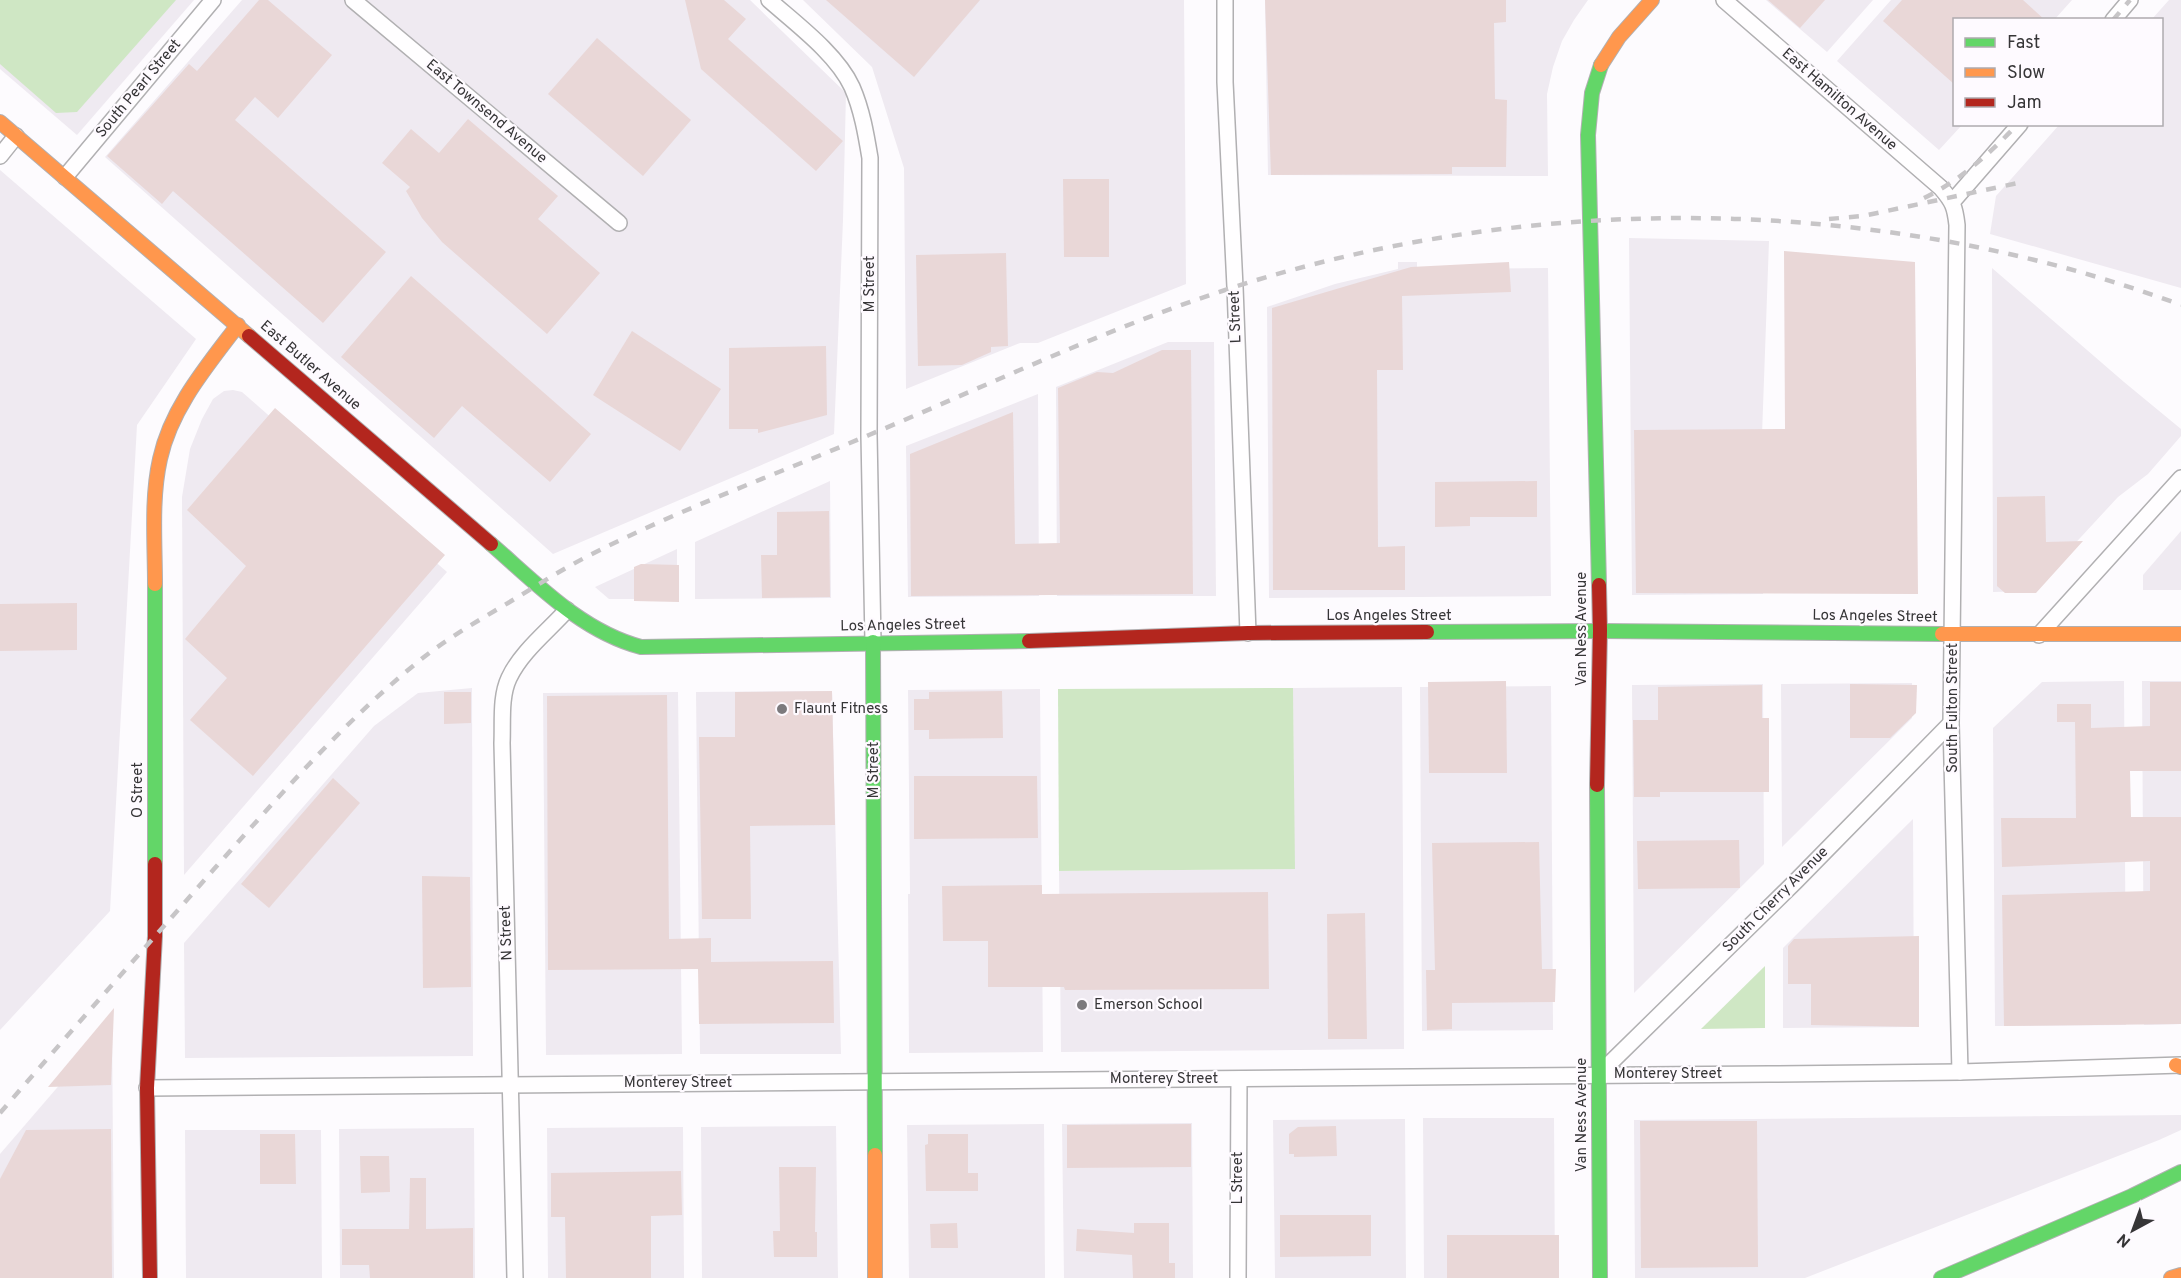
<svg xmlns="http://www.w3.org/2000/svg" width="2181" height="1278" viewBox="0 0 2181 1278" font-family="Overpass,sans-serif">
<rect width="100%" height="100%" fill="#fdfbfe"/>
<g fill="#efeaf1">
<polygon points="0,0 194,0 77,135 0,69"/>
<polygon points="242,0 750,0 846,93 843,220 834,434 553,554 105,157"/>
<polygon points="803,0 1184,0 1186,284 1038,343 1020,343 906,389 904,168 872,67"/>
<polygon points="1265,0 1588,0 1574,20 1562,41 1553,67 1547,94 1548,176 1268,175"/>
<polygon points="1766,0 1873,0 1827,52"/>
<polygon points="1891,0 2072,0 2055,19 1954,20 1954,124 1962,125 1939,150 1837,61"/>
<polygon points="2169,0 2181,0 2181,288 1990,234 1996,196 2059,125 2162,124 2162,20 2152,19"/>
<polygon points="0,170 196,339 137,425 110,911 0,1030"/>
<polygon points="1629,238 1769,241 1762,435 1763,594 1632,595"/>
<polygon points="1398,262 1417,262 1417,269 1548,268 1551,596 1269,598 1267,307 1335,284 1398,269"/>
<polygon points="1992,268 2124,382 2181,429 2181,436 2148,474 2118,497 2031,591 1993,592"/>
<polygon points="1168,342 1214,342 1216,596 1057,596 1056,387"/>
<polygon points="233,390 242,392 447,572 184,875 182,497 190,449 202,419 213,399 224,391"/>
<polygon points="1038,394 1039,596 908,597 906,446"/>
<polygon points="830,481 831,598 695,599 695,542"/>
<polygon points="2181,531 2181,590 2143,590 2143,575"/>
<polygon points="677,549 677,599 609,599 595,587"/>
<polygon points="2124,681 2126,1025 1995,1026 1993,728 2042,682"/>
<polygon points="2142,681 2181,681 2181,1024 2144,1025"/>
<polygon points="1912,683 1912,718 1782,847 1781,684"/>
<polygon points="1763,684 1764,864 1634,993 1632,685"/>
<polygon points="1551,686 1553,1030 1422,1031 1420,687"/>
<polygon points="1402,687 1404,1049 1061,1052 1059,871 1294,869 1293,688"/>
<polygon points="472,688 473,1056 185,1058 184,943 374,726 418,693"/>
<polygon points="1040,689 1043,1052 909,1053 908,894 910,894 908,690"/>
<polygon points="832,691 841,1054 700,1054 696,692"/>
<polygon points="678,692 682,1054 546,1055 543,693"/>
<polygon points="1913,819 1914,1027 1783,1028 1783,948"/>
<polygon points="112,1024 114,1278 0,1278 0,1154"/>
<polygon points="2181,1115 2181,1130 2159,1140 1805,1278 1635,1278 1634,1120"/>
<polygon points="1423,1118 1554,1118 1555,1278 1424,1278"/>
<polygon points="1405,1119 1406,1278 1275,1278 1273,1120"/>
<polygon points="1192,1123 1193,1278 1064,1278 1062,1124"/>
<polygon points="1044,1124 1045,1278 909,1278 907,1125"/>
<polygon points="836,1126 838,1278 702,1278 701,1127"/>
<polygon points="683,1127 684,1278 548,1278 547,1128"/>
<polygon points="474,1128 475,1278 340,1278 339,1129"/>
<polygon points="185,1130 321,1130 322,1278 186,1278"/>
</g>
<g fill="#cfe7c4">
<polygon points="0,0 176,0 77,112 56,113 0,64"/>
<polygon points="1293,688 1295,869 1059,871 1058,689"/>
<polygon points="1765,966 1765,1028 1701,1029"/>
</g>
<g fill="#e9d7d7">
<polygon points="259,0 268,0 332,55 278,118 255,97 235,120 386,252 323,323 173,191 162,204 107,156 189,64 197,71"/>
<polygon points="685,0 724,0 746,19 728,39 843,141 816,171 701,69"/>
<polygon points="826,0 980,0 914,77"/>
<polygon points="1265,0 1506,0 1506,22 1494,23 1495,99 1507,100 1506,167 1452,167 1452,174 1271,175"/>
<polygon points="1768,0 1825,0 1800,28"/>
<polygon points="1902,0 2023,0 2045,20 1954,20 1954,84 1883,21"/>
<polygon points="597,38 691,120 643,176 548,94"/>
<polygon points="468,119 558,196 538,219 600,273 547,334 442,242 422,218 406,191 410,187 382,163 411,129 439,153"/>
<polygon points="1063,179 1109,179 1109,257 1064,257"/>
<polygon points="1784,251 1915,262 1918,594 1636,593 1634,430 1785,429"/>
<polygon points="1006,253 1008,346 991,347 991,352 962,365 918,366 916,255"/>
<polygon points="1509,262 1511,292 1402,296 1403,370 1377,370 1378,547 1405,546 1405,590 1273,590 1272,308 1411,267"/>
<polygon points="411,276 591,434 550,482 462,406 434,438 341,357"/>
<polygon points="632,331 721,389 680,451 593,395"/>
<polygon points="826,346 827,415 758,433 758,429 729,429 729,348"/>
<polygon points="1162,350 1191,350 1193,594 911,596 910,454 1013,412 1015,544 1060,543 1058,388 1097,372 1113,373"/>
<polygon points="275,408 445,555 253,776 190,720 227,678 185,639 246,566 187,510"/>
<polygon points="1537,481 1537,517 1470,517 1470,526 1435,527 1435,482"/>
<polygon points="2045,496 2046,542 2083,541 2036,593 2005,593 1997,586 1997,497"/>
<polygon points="829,511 830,597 762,598 761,555 777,555 777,512"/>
<polygon points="641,564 679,565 679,602 634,601 634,567"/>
<polygon points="77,603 77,650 0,651 0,604"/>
<polygon points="1506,681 1507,773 1429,773 1428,682"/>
<polygon points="2150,682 2181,682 2181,771 2130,771 2131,817 2181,817 2181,1024 2004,1026 2002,895 2150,891 2150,861 2002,867 2001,818 2076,818 2075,722 2057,722 2057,704 2091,704 2091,728 2150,726"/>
<polygon points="1850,684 1917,685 1916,713 1890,738 1850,738"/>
<polygon points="1762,685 1762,718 1769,718 1769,792 1660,792 1660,797 1634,797 1633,720 1658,720 1658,687"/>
<polygon points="832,691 835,825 750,826 751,919 702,919 699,737 735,737 735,692"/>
<polygon points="1002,691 1003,738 929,739 929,730 914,730 914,699 929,699 929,692"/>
<polygon points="444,692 471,692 471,723 444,724"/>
<polygon points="667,695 669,939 711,938 711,962 833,961 834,1023 699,1024 698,969 548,970 547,696"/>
<polygon points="914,776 1037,776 1038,838 914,839"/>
<polygon points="333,778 360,803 269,908 241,884"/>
<polygon points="1739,840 1740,888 1638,889 1637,841"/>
<polygon points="1539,842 1542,969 1556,969 1555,1002 1452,1003 1452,1029 1427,1030 1426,970 1435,970 1432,843"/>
<polygon points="422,876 470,877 471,987 423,988"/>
<polygon points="1042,885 1042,894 1268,892 1269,989 1065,990 1064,987 988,987 988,941 943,941 942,886"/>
<polygon points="1365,913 1367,1039 1328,1039 1327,914"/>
<polygon points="1919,936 1919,1027 1811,1025 1811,984 1788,984 1788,946 1794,939"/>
<polygon points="114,1008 111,1085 48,1087"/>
<polygon points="1640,1121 1757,1121 1758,1267 1641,1268"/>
<polygon points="1191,1124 1191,1167 1067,1168 1067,1125"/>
<polygon points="1336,1126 1337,1156 1294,1157 1294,1154 1289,1154 1289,1134 1298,1127"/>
<polygon points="111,1129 112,1278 0,1278 0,1179 26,1130"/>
<polygon points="260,1134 295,1134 296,1184 260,1184"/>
<polygon points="928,1134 968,1134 968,1173 978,1173 978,1191 926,1191 925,1145 928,1144"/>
<polygon points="360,1156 389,1156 390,1192 361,1193"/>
<polygon points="779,1167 816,1167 815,1232 817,1232 817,1257 774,1257 773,1231 780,1231"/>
<polygon points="681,1171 682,1215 651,1216 651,1278 566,1278 565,1217 551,1217 551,1173"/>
<polygon points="410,1178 426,1178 426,1229 473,1228 473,1278 370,1278 369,1265 342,1265 342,1229 409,1229"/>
<polygon points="1280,1215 1371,1215 1371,1256 1280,1257"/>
<polygon points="957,1223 958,1248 931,1248 930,1224"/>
<polygon points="1134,1223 1169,1223 1169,1263 1175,1263 1175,1278 1133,1278 1132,1255 1076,1251 1077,1229 1134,1233"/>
<rect x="1447" y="1235" width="112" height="43"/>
</g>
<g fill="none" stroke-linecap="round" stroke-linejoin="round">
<g stroke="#b1b0b2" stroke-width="18">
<g id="street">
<polyline points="353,0 619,223"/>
<path d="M769,0C795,23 837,54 852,87C862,110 866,134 870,158L869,435L873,642"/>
<polyline points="1225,0 1225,82 1235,287 1248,633"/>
<path d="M1724,0L1941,188C1953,202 1955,207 1957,225L1951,723L1960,1072"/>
<polyline points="2113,20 2130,0"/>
<polyline points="0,156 16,136"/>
<polyline points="65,177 213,0"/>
<polyline points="1953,201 2020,124"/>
<polyline points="2039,635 2181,478"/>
<polyline points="1598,1075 1796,881 1951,723"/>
<polyline points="147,1088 1769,1074 1960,1072 2181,1065"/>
<path d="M515,1278L502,743C503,722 500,697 509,678C521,652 548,631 567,610"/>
<polyline points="1238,1278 1239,1079"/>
</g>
</g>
<g stroke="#b1b0b2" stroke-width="16">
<g id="fast">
<path d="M491,544C537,584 581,631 641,647L1029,641"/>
<polyline points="155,584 155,864"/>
<polyline points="1599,585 1588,135 1592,93 1601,65"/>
<polyline points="1427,632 1600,631 1942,634"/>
<polyline points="873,642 875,1155"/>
<polyline points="1597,785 1600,1278"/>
<polyline points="1941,1278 2132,1196 2181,1172"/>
</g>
</g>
<g stroke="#b1b0b2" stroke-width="16">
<g id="slow">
<polyline points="1601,65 1619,37 1652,0"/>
<polyline points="0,122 249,336"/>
<path d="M155,584C155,543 151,499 160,459C171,408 207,366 238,325"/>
<polyline points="1942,634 2181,634"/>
<polyline points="2176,1065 2181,1067"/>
<polyline points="875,1155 875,1278"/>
<polyline points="2171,1278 2181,1275"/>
</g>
</g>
<g stroke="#b1b0b2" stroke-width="16">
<g id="jam">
<polyline points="249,336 491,544"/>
<polyline points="1029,641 1248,633 1427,632"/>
<polyline points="1597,785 1600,631 1599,585"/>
<polyline points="150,1278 147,1088 155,936 155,864"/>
</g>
</g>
<use href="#street" stroke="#fffeff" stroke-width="15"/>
<use href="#fast" stroke="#63d668" stroke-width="14"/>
<use href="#slow" stroke="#ff974d" stroke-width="14"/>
<use href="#jam" stroke="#b3261e" stroke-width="14"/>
<g stroke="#c7c5c7" stroke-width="4.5" stroke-dasharray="10 10" stroke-linecap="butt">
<polyline points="2113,20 2130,0"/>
<path d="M1924,198C1961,180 1989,154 2018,124"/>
<polyline points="1829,219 1863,216 2018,183"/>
<path d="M0,1113C71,1031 143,950 214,869C281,794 345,720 424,657C450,637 479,620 508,603C536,586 564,568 594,553C683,508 777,474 869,435C1003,379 1134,315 1274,275C1566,191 1896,199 2181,305"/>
</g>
</g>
<g fill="#7c7a7d" stroke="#fefaff" stroke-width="2">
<circle cx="782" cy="709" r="6"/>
<circle cx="1082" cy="1005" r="6"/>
</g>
<g text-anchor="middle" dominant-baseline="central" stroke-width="4.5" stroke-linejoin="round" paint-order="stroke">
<g font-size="15" fill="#363537" stroke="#fefaff">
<text transform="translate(139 89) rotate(-50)">South Pearl Street</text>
<text transform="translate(1839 100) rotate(41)">East Hamilton Avenue</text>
<text transform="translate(486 112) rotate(40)">East Townsend Avenue</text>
<text transform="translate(870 284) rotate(-90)">M Street</text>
<text transform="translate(1236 317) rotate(-92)">L Street</text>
<text transform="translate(310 366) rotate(41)">East Butler Avenue</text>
<text x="1389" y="616">Los Angeles Street</text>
<text transform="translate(1875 617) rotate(1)">Los Angeles Street</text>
<text transform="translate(903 626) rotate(-1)">Los Angeles Street</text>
<text transform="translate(1582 629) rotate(-90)">Van Ness Avenue</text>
<text transform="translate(1953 708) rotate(-90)">South Fulton Street</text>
<text transform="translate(874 770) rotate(-90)">M Street</text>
<text transform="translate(138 790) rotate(-90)">O Street</text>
<text transform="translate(1776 900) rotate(-45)">South Cherry Avenue</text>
<text transform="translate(507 933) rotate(-92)">N Street</text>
<text x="1668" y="1074">Monterey Street</text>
<text x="1164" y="1079">Monterey Street</text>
<text x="678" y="1083">Monterey Street</text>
<text transform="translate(1582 1115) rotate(-90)">Van Ness Avenue</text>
<text transform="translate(1238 1178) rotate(-90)">L Street</text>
</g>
<g font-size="15" fill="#363537" stroke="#fefaff" text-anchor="start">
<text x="794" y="709">Flaunt Fitness</text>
<text x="1094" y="1005">Emerson School</text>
</g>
</g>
<rect x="1953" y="18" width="210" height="108" fill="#fefaff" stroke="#aeabaf" stroke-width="1.5"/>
<rect x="1965" y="38" width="30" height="9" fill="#63d668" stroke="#aeabaf" stroke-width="1.5"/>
<text x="2007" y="48" font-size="18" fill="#363537">Fast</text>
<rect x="1965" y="68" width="30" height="9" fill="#ff974d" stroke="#aeabaf" stroke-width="1.5"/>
<text x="2007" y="78" font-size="18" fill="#363537">Slow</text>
<rect x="1965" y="98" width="30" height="9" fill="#b3261e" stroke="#aeabaf" stroke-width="1.5"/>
<text x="2007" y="108" font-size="18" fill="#363537">Jam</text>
<g transform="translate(2133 1230) rotate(221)" stroke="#fefaff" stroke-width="4.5" paint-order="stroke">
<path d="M0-4.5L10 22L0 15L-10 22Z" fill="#363537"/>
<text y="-9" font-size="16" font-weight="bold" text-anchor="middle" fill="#363537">N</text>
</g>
</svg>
